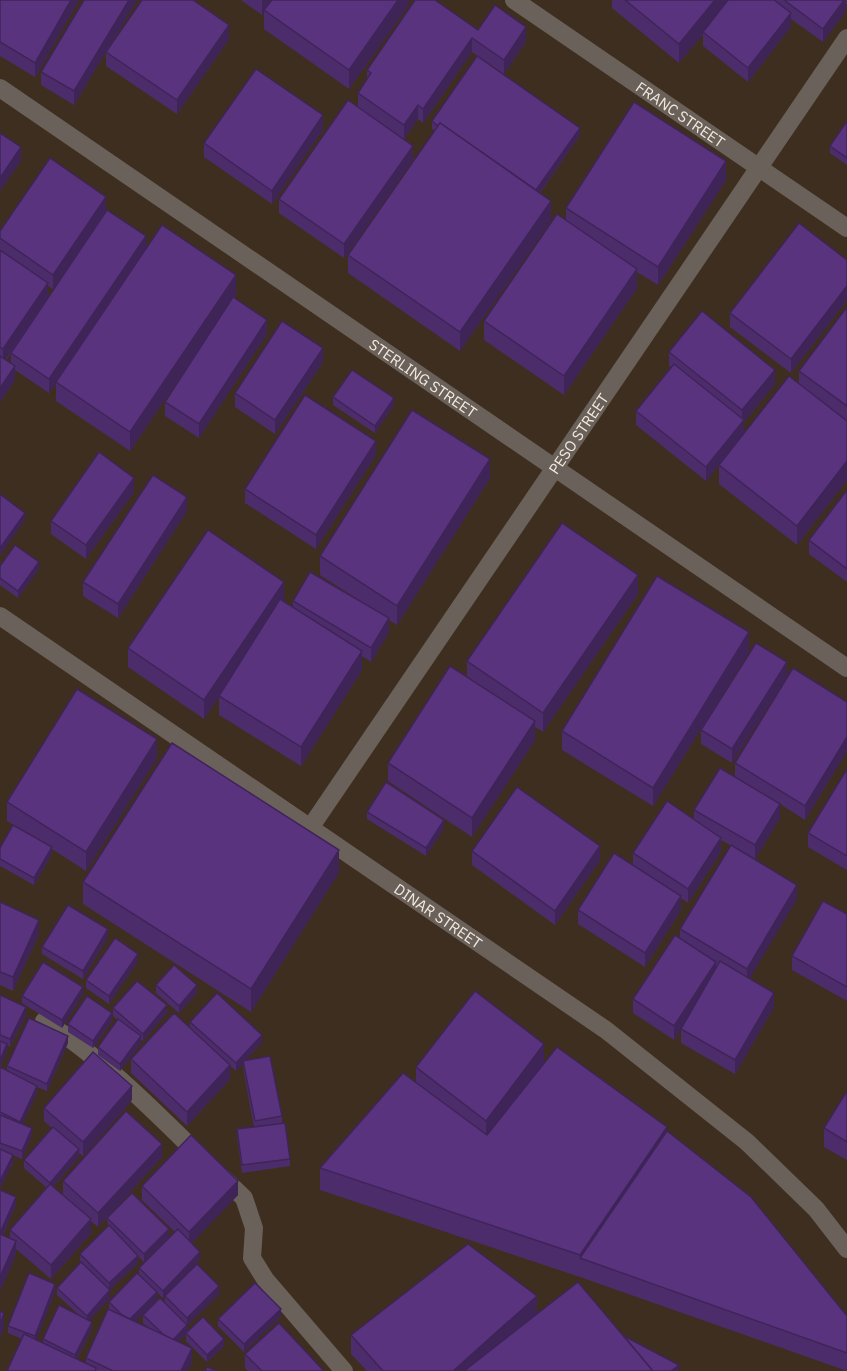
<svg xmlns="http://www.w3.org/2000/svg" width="847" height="1371" viewBox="0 0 847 1371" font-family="'IBM Plex Sans',sans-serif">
<rect width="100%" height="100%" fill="#3e2e1f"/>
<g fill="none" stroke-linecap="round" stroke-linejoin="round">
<g stroke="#69615a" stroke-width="18">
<path id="s1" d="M514,0L847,228"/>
<path id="s2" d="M0,88L847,668"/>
<path id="s3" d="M0,616L606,1030L747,1142L816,1209L847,1249"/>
<path id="s4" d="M310,828L847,38"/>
<path d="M44,1021C103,1059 152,1109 202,1158"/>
<polyline points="222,1177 244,1198 254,1228 252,1258 265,1279 344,1371"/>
</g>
</g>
<g fill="#4d2c6c" fill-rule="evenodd">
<polygon points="0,0 79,0 35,77 0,56"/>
<polygon points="84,0 137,0 74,105 41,85 41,72"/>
<polygon points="241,0 409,0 409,4 349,89 264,29 264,12 262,15"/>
<polygon points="612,0 847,0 847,4 846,4 846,11 823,42 791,19 791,27 748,82 703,46 703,34 679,63 612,8"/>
<polygon points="478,30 526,41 504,74 472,52 423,123 418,119 404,139 358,107 358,93 367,80 367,70"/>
<polygon points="229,39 177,114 106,66 106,52"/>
<polygon points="432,121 580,135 540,193 551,220 460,351 348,273 348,255 435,131 432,129"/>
<polygon points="847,121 847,165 830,153 830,146"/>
<polygon points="323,129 272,204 204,157 204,143"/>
<polygon points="413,159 344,258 279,213 279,199"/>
<polygon points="726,180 658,285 637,272 637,288 564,395 484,340 484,321 566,221 566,208"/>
<path d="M106,211L53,289L48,286V297L146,249L236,294L234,298L267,334L199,438L165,416V402L216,324L130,451L56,401V384L49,393L15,370V380L0,402V231ZM45,302L11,353V364L6,360Z"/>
<polygon points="847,260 847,300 791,373 730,327 730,313"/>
<polygon points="847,307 847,480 797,545 719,484 719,465 735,445 706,481 636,425 636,411 671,367 669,366 669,352 775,384 744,422 744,433 799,384 799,371"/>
<polygon points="323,362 275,434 235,407 235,393"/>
<polygon points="333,397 394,405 375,433 333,405"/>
<polygon points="376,455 316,549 245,503 245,489"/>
<polygon points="490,478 397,625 389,620 389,632 371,662 362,656 362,670 301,766 219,715 219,696 225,688 204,719 128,667 128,648 283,602 293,607 293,601 359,600 320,575 320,556"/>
<polygon points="847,490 847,582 809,554 809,540"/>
<polygon points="134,492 86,559 51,534 51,521"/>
<polygon points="187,511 118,618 83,596 83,582"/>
<polygon points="0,566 39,569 18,598 0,585"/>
<polygon points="638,594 543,732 535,727 535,740 472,837 388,781 388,763 467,677 467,661"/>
<polygon points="749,651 653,806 562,750 562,731"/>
<polygon points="787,676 732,763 701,744 701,730"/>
<polygon points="847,702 847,751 805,820 780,804 780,818 755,859 721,840 721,852 688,903 681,898 681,910 645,967 578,924 578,910 633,865 633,853 694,820 694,810 735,777 735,763"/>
<polygon points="157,758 86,871 52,849 52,854 34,885 0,866 0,848 20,829 7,821 7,802"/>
<polygon points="847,769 847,870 808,847 808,833"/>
<polygon points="367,812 444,828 426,856 367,819"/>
<polygon points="472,851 600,860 555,925 472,865"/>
<polygon points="339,872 251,1012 83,904 83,882"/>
<polygon points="797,899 749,978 774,1007 735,1074 681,1043 681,1029 674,1040 633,1013 633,999 680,938 680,929"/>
<polygon points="0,902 39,934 13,991 0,985"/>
<polygon points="847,914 847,1001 792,970 792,956"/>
<polygon points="108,937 83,979 42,954 42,947"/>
<polygon points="138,961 109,1004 86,988 86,980"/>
<polygon points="156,985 197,993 179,1013 156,993"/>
<polygon points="83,994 62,1028 22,1003 22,996"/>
<polygon points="0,995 26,1015 10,1047 7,1045 7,1051 0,1067"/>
<polygon points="113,1008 167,1013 143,1041 141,1039 141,1043 120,1071 98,1055 98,1047 118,1020 113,1016"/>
<polygon points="112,1021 93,1048 68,1032 68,1024"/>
<polygon points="190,1022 262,1042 246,1060 282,1116 282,1123 290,1159 290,1166 242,1173 237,1136 237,1129 254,1127 243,1068 243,1063 236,1071 224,1060 230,1079 187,1126 131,1073 131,1059 190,1028"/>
<polygon points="68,1043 47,1091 37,1087 37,1093 22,1124 32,1135 22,1159 10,1154 13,1163 0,1188 0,1067 7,1071 7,1066"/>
<polygon points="544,1064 667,1131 847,1316 847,1371 580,1277 320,1190 320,1168 416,1083 416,1067"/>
<polygon points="847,1091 847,1160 824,1147 824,1128"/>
<polygon points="132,1100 83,1156 79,1153 79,1157 53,1187 63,1195 63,1181 162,1157 98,1227 91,1221 91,1233 51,1279 16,1249 16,1255 0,1291 0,1190 16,1205 3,1235 10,1238 10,1230 47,1188 24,1168 24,1160 52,1128 44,1121 44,1108"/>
<polygon points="142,1186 238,1195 191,1243 200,1259 163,1298 153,1288 157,1300 135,1321 149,1328 143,1323 143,1315 165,1303 165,1296 219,1294 187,1325 187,1332 224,1346 207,1362 186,1341 186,1334 178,1342 192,1362 187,1371 7,1371 22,1339 8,1333 8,1326 55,1292 36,1340 43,1343 43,1339 78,1314 57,1295 57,1288 87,1268 80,1261 80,1254 108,1226 107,1218 169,1237 144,1262 138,1256 138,1263 110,1290 110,1298 89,1320 92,1329 77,1359 86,1363 86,1358 109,1309 109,1302 139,1275 139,1268 175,1232 142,1200"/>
<polygon points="537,1314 624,1336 679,1371 367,1371 351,1354 351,1335"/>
<polygon points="281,1316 244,1352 218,1326 218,1319"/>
<polygon points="245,1354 324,1371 248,1371 245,1368"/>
</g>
<g fill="#3f2458">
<polygon points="71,0 79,0 35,77 35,63"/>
<polygon points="129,0 137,0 74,105 74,91"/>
<polygon points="263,0 273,0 262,15 262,1"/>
<polygon points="398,0 409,0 409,4 349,89 349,70"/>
<polygon points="715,0 730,0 703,32 703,34 679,63 679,44"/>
<polygon points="844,0 846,0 846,11 823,42 823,29"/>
<polygon points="791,13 791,27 748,82 748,68"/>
<polygon points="229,25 229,39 177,114 177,100"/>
<polygon points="526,27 526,41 504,74 504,60"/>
<polygon points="472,38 472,52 423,123 423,109"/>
<polygon points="418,105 418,119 404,139 404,125"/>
<polygon points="323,115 323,129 272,204 272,191"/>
<polygon points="580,128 580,135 534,201 534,193"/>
<polygon points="413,146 413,159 344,258 344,244"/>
<polygon points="21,147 21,161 0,191 0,178"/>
<polygon points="726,161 726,180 658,285 658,267"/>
<polygon points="106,197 106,211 53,289 53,275"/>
<polygon points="551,201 551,220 460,351 460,332"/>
<polygon points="146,236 146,250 56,382 56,384 49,393 49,379"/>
<polygon points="637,269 637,288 564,395 564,376"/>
<polygon points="236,275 236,294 130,451 130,432"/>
<polygon points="48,283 48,297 3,363 3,349"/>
<polygon points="847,286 847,300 791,373 791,359"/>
<polygon points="267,320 267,334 199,438 199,424"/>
<polygon points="323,348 323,362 275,434 275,420"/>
<polygon points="15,366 15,380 0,402 0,388"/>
<polygon points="775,370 775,384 744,422 744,434 706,481 706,467 742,422 742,410"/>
<polygon points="394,398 394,405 375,433 375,426"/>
<polygon points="376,441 376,455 316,549 316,535"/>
<polygon points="490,459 490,478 397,625 397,606"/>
<polygon points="847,461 847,480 797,545 797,526"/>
<polygon points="134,478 134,492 86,559 86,545"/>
<polygon points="187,497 187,511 118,618 118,604"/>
<polygon points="25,513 25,520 0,556 0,548"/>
<polygon points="39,562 39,569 18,598 18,591"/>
<polygon points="638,575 638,594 543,732 543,713"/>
<polygon points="284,582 284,601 204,719 204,700"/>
<polygon points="389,618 389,632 371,662 371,648"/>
<polygon points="749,632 749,651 653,806 653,788"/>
<polygon points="362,651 362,670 301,766 301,747"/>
<polygon points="787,662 787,676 732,763 732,749"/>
<polygon points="535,721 535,740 472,837 472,818"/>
<polygon points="847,737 847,751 805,820 805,806"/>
<polygon points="157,739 157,758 86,871 86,852"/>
<polygon points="780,804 780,818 755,859 755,845"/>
<polygon points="444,820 444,828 426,856 426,848"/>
<polygon points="721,838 721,852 688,903 688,889"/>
<polygon points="600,846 600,860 555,925 555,911"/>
<polygon points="52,847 52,854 34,885 34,878"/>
<polygon points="339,850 339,872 251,1012 251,989"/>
<polygon points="797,885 797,899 747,983 747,969"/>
<polygon points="681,896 681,910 645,967 645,953"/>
<polygon points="39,920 39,934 13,991 13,977"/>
<polygon points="108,929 108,937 83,979 83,971"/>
<polygon points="138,954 138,961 109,1004 109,996"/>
<polygon points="716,962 716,976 674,1040 674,1026"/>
<polygon points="197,985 197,993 179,1013 179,1006"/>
<polygon points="83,987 83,994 62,1028 62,1020"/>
<polygon points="774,993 774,1007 735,1074 735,1060"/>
<polygon points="167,1005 167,1013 143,1041 143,1034"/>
<polygon points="26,1007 26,1015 10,1047 10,1039"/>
<polygon points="112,1013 112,1021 93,1048 93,1041"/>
<polygon points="262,1035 262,1042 236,1071 236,1063"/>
<polygon points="68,1036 68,1043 47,1091 47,1084"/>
<polygon points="141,1036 141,1043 120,1071 120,1064"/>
<polygon points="7,1044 7,1051 0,1067 0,1060"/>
<polygon points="544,1044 544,1066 486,1143 486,1121"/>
<polygon points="230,1065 230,1079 187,1126 187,1112"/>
<polygon points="37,1086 37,1093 20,1129 20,1122"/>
<polygon points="132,1086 132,1100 83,1156 83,1142"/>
<polygon points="667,1127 667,1149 580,1258 580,1255"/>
<polygon points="32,1128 32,1135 22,1159 22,1151"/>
<polygon points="162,1144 162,1157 98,1227 98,1213"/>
<polygon points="79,1149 79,1157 50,1190 50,1183"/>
<polygon points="13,1155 13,1163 0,1188 0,1181"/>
<polygon points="238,1181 238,1195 189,1246 189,1232"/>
<polygon points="16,1197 16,1205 0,1241 0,1233"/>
<polygon points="91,1219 91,1233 51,1279 51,1265"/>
<polygon points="169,1229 169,1237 144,1262 144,1254"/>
<polygon points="16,1241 16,1255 0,1291 0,1277"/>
<polygon points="200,1252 200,1259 163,1298 163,1291"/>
<polygon points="138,1256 138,1263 109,1291 109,1283"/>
<polygon points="55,1284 55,1292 35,1344 35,1336"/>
<polygon points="219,1286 219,1294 187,1326 187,1318"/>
<polygon points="110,1290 110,1298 87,1323 87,1316"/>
<polygon points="157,1292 157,1300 128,1329 128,1321"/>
<polygon points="537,1296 537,1315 474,1371 453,1371"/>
<polygon points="281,1309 281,1316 244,1352 244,1344"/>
<polygon points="4,1313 4,1327 0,1339 0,1325"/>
<polygon points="92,1322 92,1329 75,1362 75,1355"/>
<polygon points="187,1325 187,1333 171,1349 171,1342"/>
<polygon points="224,1339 224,1346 207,1362 207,1355"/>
<polygon points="192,1348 192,1362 187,1371 181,1371"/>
<polygon points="679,1365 679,1371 672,1371"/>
</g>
<g fill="#5a337e" stroke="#3f2458" stroke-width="1.5">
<polygon points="0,0 71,0 35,63 0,42"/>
<polygon points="84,0 129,0 74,91 41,72"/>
<polygon points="142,0 193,0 229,25 177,100 106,52"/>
<polygon points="272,0 398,0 349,70 264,10"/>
<polygon points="415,0 435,0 478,30 495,5 526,27 504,60 472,38 423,109 418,105 404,125 358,93 371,73 367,70"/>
<polygon points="625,0 715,0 679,44"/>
<polygon points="728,0 774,0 791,13 748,68 703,32"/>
<polygon points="784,0 844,0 823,29"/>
<polygon points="477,56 580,128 536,190 440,123 438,126 432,121"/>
<polygon points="256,69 323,115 272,191 204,143"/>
<polygon points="348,100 413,146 344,244 279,199"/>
<polygon points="634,102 726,161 658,267 566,208"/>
<polygon points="847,121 847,158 830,146"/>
<polygon points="440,123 551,201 460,332 348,255"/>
<polygon points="0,133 21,147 0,178"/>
<polygon points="50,158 106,197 53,275 0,238 0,231"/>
<polygon points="107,210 146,236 49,379 11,353"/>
<polygon points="557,214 637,269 564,376 484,321"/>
<polygon points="799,223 847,260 847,286 791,359 730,313"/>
<polygon points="162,225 236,275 130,432 56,382"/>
<polygon points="0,250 48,283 3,349 0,347"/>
<polygon points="233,297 267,320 199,424 165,402"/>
<polygon points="847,307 847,406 799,371"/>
<polygon points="702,311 775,370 742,410 669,352"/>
<polygon points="282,321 323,348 275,420 235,393"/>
<polygon points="0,356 15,366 0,388"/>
<polygon points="674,364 744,420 706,467 636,411"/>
<polygon points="352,370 394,398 375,426 333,397"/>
<polygon points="789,376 847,421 847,461 797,526 719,465"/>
<polygon points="305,395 376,441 316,535 245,489"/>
<polygon points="412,410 490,459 397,606 320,556"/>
<polygon points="99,452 134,478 86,545 51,521"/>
<polygon points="153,475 187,497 118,604 83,582"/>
<polygon points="847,490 847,569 809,540"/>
<polygon points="0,494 25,513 0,548"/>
<polygon points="562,523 638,575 543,713 467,661"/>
<polygon points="208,530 284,582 204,700 128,648"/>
<polygon points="15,545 39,562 18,591 0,578 0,566"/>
<polygon points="310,572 389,618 371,648 293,601"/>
<polygon points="657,576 749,632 653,788 562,731"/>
<polygon points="280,599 362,651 301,747 219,696"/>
<polygon points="756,643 787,662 732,749 701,730"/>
<polygon points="450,666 535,721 472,818 388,763"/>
<polygon points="793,668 847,702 847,737 805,806 735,763"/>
<polygon points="77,689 157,739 86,852 7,802"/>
<polygon points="172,743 339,850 251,989 83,882"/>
<polygon points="720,768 780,804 755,845 694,810"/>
<polygon points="847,769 847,856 808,833"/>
<polygon points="386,782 444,820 426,848 367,812"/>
<polygon points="517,787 600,846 555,911 472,851"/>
<polygon points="667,801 721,838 688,889 633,853"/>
<polygon points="13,825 52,847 34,878 0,859 0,848"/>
<polygon points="731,845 797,885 747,969 680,929"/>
<polygon points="614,853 681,896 645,953 578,910"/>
<polygon points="823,901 847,914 847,987 792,956"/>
<polygon points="0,902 39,920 13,977 0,972"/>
<polygon points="68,905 108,929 83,971 42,947"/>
<polygon points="675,935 716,962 674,1026 633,999"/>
<polygon points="115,938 138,954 109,996 86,980"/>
<polygon points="720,961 774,993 735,1060 681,1029"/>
<polygon points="43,962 83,987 62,1020 22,996"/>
<polygon points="174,965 197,985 179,1006 156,985"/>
<polygon points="137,981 167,1005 143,1034 113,1008"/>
<polygon points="475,991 544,1044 486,1121 416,1067"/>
<polygon points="217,993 262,1035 236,1063 190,1022"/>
<polygon points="0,995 26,1007 10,1039 0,1035"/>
<polygon points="87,996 112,1013 93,1041 68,1024"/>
<polygon points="174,1013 230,1065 187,1112 131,1059"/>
<polygon points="29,1018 68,1036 47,1084 7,1066"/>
<polygon points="118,1019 141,1036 120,1064 98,1047"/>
<polygon points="0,1041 7,1044 0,1060"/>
<polygon points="557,1047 667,1127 580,1255 320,1168 403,1073 487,1135"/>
<polygon points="93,1052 132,1086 83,1142 44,1108"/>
<polygon points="270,1056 282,1116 255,1121 243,1061"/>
<polygon points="0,1067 37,1086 20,1122 0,1112"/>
<polygon points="847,1091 847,1142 824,1128"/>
<polygon points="126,1111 162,1144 98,1213 63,1181"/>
<polygon points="0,1115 32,1128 22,1151 0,1143"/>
<polygon points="285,1123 290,1159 242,1165 237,1129"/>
<polygon points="53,1127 79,1149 50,1183 24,1160"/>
<polygon points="667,1131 751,1197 847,1316 847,1353 580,1258"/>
<polygon points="191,1135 238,1181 189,1232 142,1186"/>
<polygon points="0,1149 13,1155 0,1181"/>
<polygon points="50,1184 91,1219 51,1265 10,1230"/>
<polygon points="0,1190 16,1197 0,1233"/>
<polygon points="132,1193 169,1229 144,1254 107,1218"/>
<polygon points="109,1225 138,1256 109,1283 80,1254"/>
<polygon points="178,1229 200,1252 163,1291 139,1268"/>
<polygon points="0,1234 16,1241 0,1277"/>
<polygon points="468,1244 537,1296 453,1371 383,1371 351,1335"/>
<polygon points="81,1262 110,1290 87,1316 57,1288"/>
<polygon points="197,1264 219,1286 187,1318 165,1296"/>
<polygon points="29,1273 55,1284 35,1336 8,1326"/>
<polygon points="137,1273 157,1292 130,1319 122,1315 109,1302"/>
<polygon points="578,1282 653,1371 464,1371"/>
<polygon points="255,1283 281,1309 244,1344 218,1319"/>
<polygon points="160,1298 187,1325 173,1340 164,1335 143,1315"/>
<polygon points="59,1305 92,1322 75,1355 43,1339"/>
<polygon points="108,1309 192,1348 181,1371 113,1371 86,1358"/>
<polygon points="0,1311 4,1313 0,1325"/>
<polygon points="203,1317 224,1339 207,1355 186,1333"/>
<polygon points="279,1323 324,1371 262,1371 245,1354"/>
<polygon points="24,1334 96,1368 95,1371 7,1371"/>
<polygon points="624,1336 679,1365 671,1371 653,1371"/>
<polygon points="207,1367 218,1371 205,1371"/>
</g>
<g text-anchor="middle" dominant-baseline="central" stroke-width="4.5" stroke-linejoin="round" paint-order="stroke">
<g font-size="15" fill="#f4eae0" stroke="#332415">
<text stroke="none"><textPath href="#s1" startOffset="202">FRANC STREET</textPath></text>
<text stroke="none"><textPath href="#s2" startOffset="513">STERLING STREET</textPath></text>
<text stroke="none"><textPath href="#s4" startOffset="477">PESO STREET</textPath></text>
<text stroke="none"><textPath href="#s3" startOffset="531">DINAR STREET</textPath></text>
</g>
</g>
</svg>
